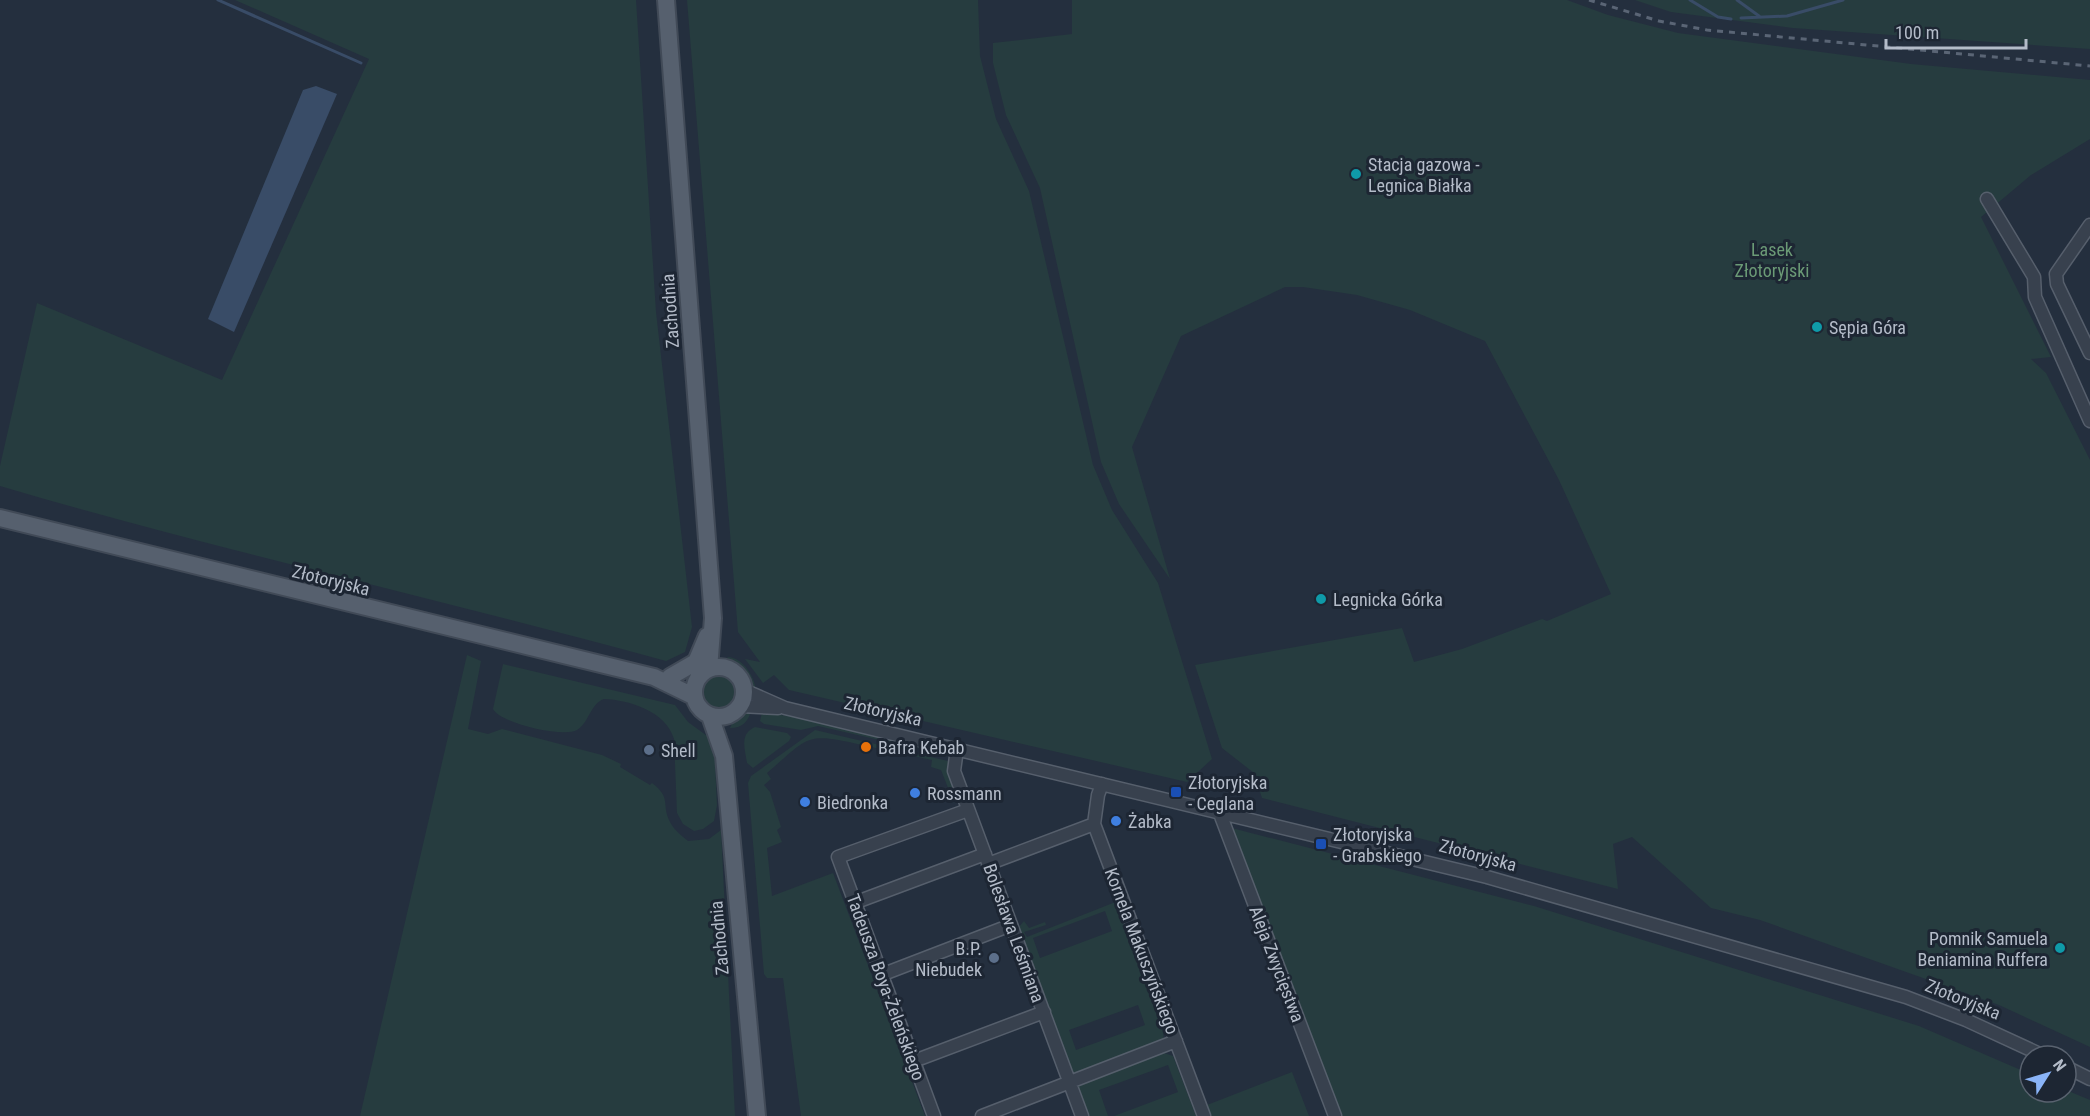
<svg xmlns="http://www.w3.org/2000/svg" width="2090" height="1116" viewBox="0 0 2090 1116" font-family="'Roboto Condensed',sans-serif">
<style>
.green{fill:#263c3f;fill-rule:evenodd}
.water{fill:#394c67}
.lines{fill:none;stroke-linecap:round;stroke-linejoin:round}
.stream{stroke:#394c67;stroke-width:3}
.minor-casing{stroke:#565f6c;stroke-width:15}
.major-casing{stroke:#414a57;stroke-width:20}
.minor{stroke:#38414e;stroke-width:12}
.major{stroke:#56606e;stroke-width:16}
.rail{stroke:#5a6575;stroke-width:3;stroke-dasharray:6 6;stroke-linecap:butt}
.culture-dot{fill:#0f9aa8;stroke:#1d2633;stroke-width:2}
.food-dot{fill:#e8710a;stroke:#1d2633;stroke-width:2}
.service-dot{fill:#5c6f8a;stroke:#1d2633;stroke-width:2}
.transit-dot{fill:#1a4fb4;stroke:#1d2633;stroke-width:2}
.shop-dot{fill:#3f7fe0;stroke:#1d2633;stroke-width:2}
.labels{text-anchor:middle;dominant-baseline:central;stroke-width:6;stroke-linejoin:round;paint-order:stroke}
.poi-label{font-size:18px;fill:#b4bcc9;stroke:#1d2633;text-anchor:start}
.park-label{font-size:18px;fill:#6b9a76;stroke:#1d2633}
.street-label{font-size:18px;fill:#b4bcc9;stroke:#1d2633}
</style>
<rect width="100%" height="100%" fill="#242f3e"/>
<path class="green" d="M235,0h401l20,312 36,315 -7,25 -19,9c-221,-61 -446,-110 -666,-175v-20l37,-163 185,77 147,-321z
M687,0h291l2,56 16,63 33,72 64,274 19,45 46,73 54,176 -25,23 -398,-92 -15,-15 -11,8 -18,-24 15,3 -22,-30z
M1072,0h495l41,15 70,18 233,31 179,16v59l-59,36 -50,42 70,140 -20,2 15,14 44,87v587l-91,-42 -239,-85 -49,-12 -79,-71 -19,7 5,45 -356,-91 -8,-25 -32,-25 -27,-83 207,-37 12,34 48,-13 80,-30 5,2 64,-27 -52,-114 -74,-139 -75,-31 -53,-15 -54,-8h-18l-104,49 -49,111 38,132 -51,-75 -18,-42 -61,-274 -34,-73 -13,-52v-20l79,-9z
M1635,0h455v49l-297,-21 -122,-16z
M467,655l14,6 -13,68 20,5 14,-5 100,26 19,9 -1,3 30,18 2,-2c20,15 9,21 18,39 4,8 11,13 18,19l21,-2 12,-9 14,286h-375z
M727,657c16,0 29,21 29,36z
M503,664l172,41 13,17 26,19 3,64 -3,16 -11,8 -9,2 -11,-7 -6,-11 -3,-74c-8,-28 -45,-39 -70,-40 -14,5 -15,24 -27,31 -14,8 -77,-7 -84,-21z
M701 692a18 18 0 1 1 36 0a18 18 0 1 1-36 0Z
M751,711c-3,11 -9,17 -21,17l4,-9z
M762,712l45,7 132,32 7,4 -128,-29 -17,4 -37,-6 -4,-3z
M755,727l32,6 4,4 -2,4 -36,27 -6,-5c-2,-14 -8,-29 8,-36z
M815,730l133,31v12l9,22 -3,8 -13,-33 -10,-3 1,-7 -61,-13 -2,6 -8,-2 1,-6c-57,-13 -52,-9 -95,28l4,6 -7,6 6,7 11,35 -4,3 5,12 -15,6 5,48 61,-23 92,243h-124l-18,-138h-16l-3,-4 -16,-191 3,-7z
M1224,826l310,80 385,120 111,48v18h36v-2l24,10v16h-757z
M1118,901l46,123 -1,20 -84,32 -9,-7 -52,-141 6,-7 5,7 16,-6 1,3 -22,7 3,5zM1105,911l7,20 -72,27 -7,-20zM1138,1005l7,20 -69,25 -7,-20z
M1164,1053l9,3 23,60h-82l64,-24 -10,-27 -69,25 9,26h-19l-11,-30z
M1292,1072l17,44h-98l-4,-11z"/>
<path class="water" d="M316,86l21,8 -103,238 -26,-13 95,-229z"/>
<g class="lines">
<path class="stream" d="M218,0l143,63
M1690,0l28,17 13,2
M1737,0l22,16
M1741,18l46,-2 56,-16"/>
<g class="minor-casing">
<path id="minor" d="M1987,199l47,78 1,20 55,124
M2090,225l-34,49 1,10 33,69
M744,690l41,18 702,169 419,120 60,23 78,36
M740,706l38,2
M957,749l-3,22 128,345
M1102,784l-4,11 -4,29 110,292
M1219,811l116,305
M988,864l106,-40
M862,900l123,-46
M881,975l130,-50
M922,1058l122,-46
M2066,1067l24,12
M934,1116l-96,-259 130,-47
M982,1116l194,-75"/>
</g>
<g class="major-casing">
<path id="major" d="M666,0l47,618 -4,51
M0,518l654,159 39,19
M694 692a25 25 0 1 1 50 0a25 25 0 1 1-50 0Z
M670,677l26,-15 11,-26
M710,716l14,40 33,360"/>
</g>
<use href="#minor" class="minor"/>
<use href="#major" class="major"/>
<path class="rail" d="M1589,0l70,21 48,9 383,36"/>
</g>
<g class="culture-dot">
<circle cx="1356" cy="174" r="6"/>
<circle cx="1817" cy="327" r="6"/>
<circle cx="1321" cy="599" r="6"/>
<circle cx="2060" cy="948" r="6"/>
</g>
<circle class="food-dot" cx="866" cy="747" r="6"/>
<g class="service-dot">
<circle cx="649" cy="750" r="6"/>
<circle cx="994" cy="958" r="6"/>
</g>
<g class="transit-dot">
<rect x="1170" y="786" width="12" height="12" rx="3"/>
<rect x="1315" y="838" width="12" height="12" rx="3"/>
</g>
<g class="shop-dot">
<circle cx="915" cy="793" r="6"/>
<circle cx="805" cy="802" r="6"/>
<circle cx="1116" cy="821" r="6"/>
</g>
<g class="labels">
<g class="poi-label">
<text x="1368" y="164">Stacja gazowa -<tspan x="1368" dy="21">Legnica Białka</tspan></text>
<text x="1829" y="327">Sępia Góra</text>
<text x="1333" y="599">Legnicka Górka</text>
<text x="878" y="747">Bafra Kebab</text>
<text x="661" y="750">Shell</text>
<text x="1188" y="782">Złotoryjska<tspan x="1188" dy="21">- Ceglana</tspan></text>
<text x="927" y="793">Rossmann</text>
<text x="817" y="802">Biedronka</text>
<text x="1128" y="821">Żabka</text>
<text x="1333" y="834">Złotoryjska<tspan x="1333" dy="21">- Grabskiego</tspan></text>
<text x="2048" y="938" text-anchor="end">Pomnik Samuela<tspan x="2048" dy="21">Beniamina Ruffera</tspan></text>
<text x="982" y="948" text-anchor="end">B.P.<tspan x="982" dy="21">Niebudek</tspan></text>
</g>
<g class="park-label">
<text x="1772" y="249">Lasek<tspan x="1772" dy="21">Złotoryjski</tspan></text>
</g>
<g class="street-label">
<text transform="translate(670 311) rotate(-94)">Zachodnia</text>
<text transform="translate(331 580) rotate(14)">Złotoryjska</text>
<text transform="translate(883 711) rotate(13)">Złotoryjska</text>
<text transform="translate(1478 855) rotate(15)">Złotoryjska</text>
<text transform="translate(1014 933) rotate(70)">Bolesława Leśmiana</text>
<text transform="translate(719 938) rotate(-95)">Zachodnia</text>
<text transform="translate(1142 951) rotate(69)">Kornela Makuszyńskiego</text>
<text transform="translate(1277 964) rotate(69)">Aleja Zwycięstwa</text>
<text transform="translate(886 987) rotate(70)">Tadeusza Boya-Żeleńskiego</text>
<text transform="translate(1963 999) rotate(22)">Złotoryjska</text>
</g>
</g>
<g transform="translate(2048 1074) rotate(53)"><circle r="28" fill="#1d2633" stroke="#59626f" stroke-width="1.5"/>
<path d="M0-4.5L10 22L0 15L-10 22Z" fill="#8ab4f8"/>
<text y="-9" font-size="16" font-weight="bold" text-anchor="middle" fill="#b4bcc9">N</text>
</g>
<path d="M1886 39v9h140v-9" fill="none" stroke="#b4bcc9" stroke-width="3"/>
<text x="1895" y="39" font-size="18" fill="#b4bcc9" stroke="#1d2633" stroke-width="4.5" paint-order="stroke">100 m</text>
</svg>
